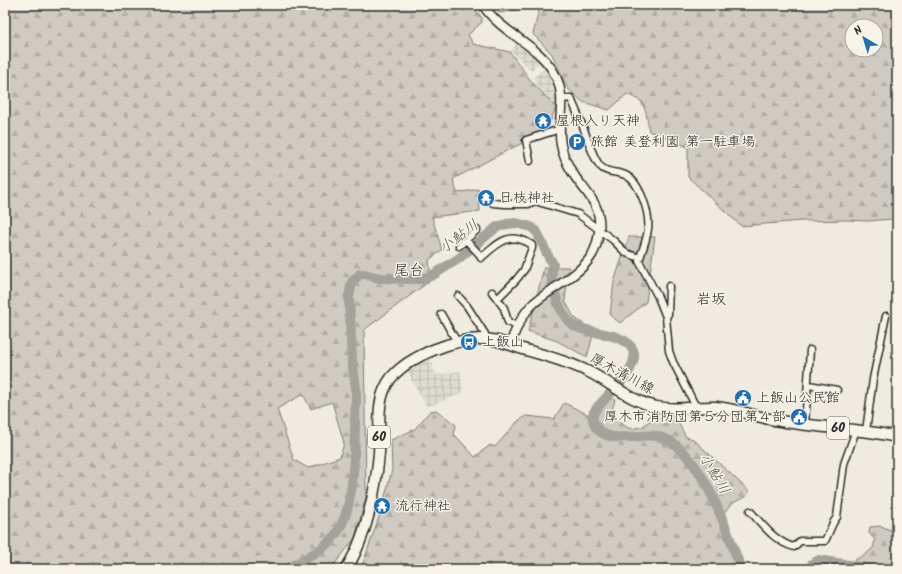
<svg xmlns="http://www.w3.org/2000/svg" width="902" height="574" viewBox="0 0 902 574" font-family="Kalam,'Klee One',sans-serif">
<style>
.industrial{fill:url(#industrial-grid)}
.forest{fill:url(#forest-firs);stroke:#7d7b76;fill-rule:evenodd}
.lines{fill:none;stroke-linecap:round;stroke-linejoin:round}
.river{stroke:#a4a29a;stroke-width:10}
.minor-casing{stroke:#2b2b2b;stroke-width:9}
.tertiary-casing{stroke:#2b2b2b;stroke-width:11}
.primary-casing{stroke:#2b2b2b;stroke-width:13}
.minor{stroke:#f7f3e8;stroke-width:6}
.tertiary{stroke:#f7f3e8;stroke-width:8}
.primary{stroke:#f7f3e8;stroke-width:10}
.labels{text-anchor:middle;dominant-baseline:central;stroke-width:3;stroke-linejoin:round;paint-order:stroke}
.shield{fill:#f7f3e8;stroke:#686764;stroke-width:1}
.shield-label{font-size:13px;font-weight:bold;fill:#2b2b2b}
.poi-label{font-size:14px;fill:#2b2b2b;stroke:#f7f3e8;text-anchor:start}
.street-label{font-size:14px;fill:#2b2b2b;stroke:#f7f3e8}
.water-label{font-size:15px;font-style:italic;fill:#555552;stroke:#f7f3e8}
.neighbourhood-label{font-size:15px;fill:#2b2b2b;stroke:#f7f3e8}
</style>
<defs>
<pattern id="industrial-grid" width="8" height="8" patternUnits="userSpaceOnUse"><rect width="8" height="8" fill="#dedbd1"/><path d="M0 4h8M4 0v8" fill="none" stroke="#bfbcb4"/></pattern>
<pattern id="forest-firs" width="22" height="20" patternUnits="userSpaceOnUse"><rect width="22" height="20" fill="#cfcbc2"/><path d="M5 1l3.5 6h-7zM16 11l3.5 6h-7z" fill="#b2aea7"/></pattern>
</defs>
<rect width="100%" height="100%" fill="#efebe0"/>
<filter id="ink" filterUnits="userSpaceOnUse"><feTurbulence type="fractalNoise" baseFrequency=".025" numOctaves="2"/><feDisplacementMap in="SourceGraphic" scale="8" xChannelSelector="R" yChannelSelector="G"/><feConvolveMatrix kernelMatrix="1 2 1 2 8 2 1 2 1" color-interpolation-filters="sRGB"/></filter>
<g filter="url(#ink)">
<path class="industrial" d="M517,43l24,18 -10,9 -20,-19z
M546,67l11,21 2,19 -22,-21 -2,-4 -1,-5z
M431,358l4,17 25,-4 3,22 -36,14 -15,-26 -4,-11z"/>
<path class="forest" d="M5,5h467l10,13v4l-14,13 5,9 37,8 21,29 25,26 -10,25 -36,17 -57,30 4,14 21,-4 2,22 -48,6 10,33 -13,10 2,20 -67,50 2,167 -11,41 -24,31h-326zM303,394l8,15 21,-7 12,41 -4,14 -32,11 -14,-8 -17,-51z
M495,5h402v218l-4,-4 -25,2 -22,-1 -44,1 -61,5 -53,-49v-30l-39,-16 -3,-19 -5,-11 -14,-7 -18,16 -26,-8 -15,-13 -16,-35 -19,-20 7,-28 -40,7zM852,26h24v24h-24z
M629,237h26l-9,65 -26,21 -10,-8 4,-33z
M544,267h25l-4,34 9,16 20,15 -7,25 -30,-16 -29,-10z
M608,396l7,4 -5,16 20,13 12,-2 11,-9 22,-1 11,20 7,2 56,52 -3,6c-10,3 -17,9 -23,17l10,22 -1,13 8,20h-379l20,-58h5l2,-8 -4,-3 8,-30 -1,-30 24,-11 15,-18 6,-1 20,15 -2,9 21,23 15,-12 5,2 23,-26 8,-5 28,3 10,-16 29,14z
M881,526l16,7v36h-59l28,-15 7,-6 2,-8 -6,-7 1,-6z"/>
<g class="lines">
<path class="river" d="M287,569c16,-9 33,-17 46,-31 26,-29 20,-101 23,-139v-11l-4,-27 -3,-64 3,-15 8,-8h4l16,4 28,1h14l11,-4 25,-16 39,-32 10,-3 9,-1 15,4 6,5 10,22 6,10c-3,13 -1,17 2,30 3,10 9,24 18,31 15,10 51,6 60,25 7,16 -20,40 -29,50 -4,4 -10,10 -11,15 -1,2 1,9 2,11 13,20 43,7 61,10 4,1 10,3 14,5 36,23 57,90 71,128
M810,569l2,-5 7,-4 53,9"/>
<g class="minor-casing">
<path id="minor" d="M562,99l9,-1c5,13 11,25 15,37 4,11 7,22 14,31 7,8 17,5 25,9 15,6 25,39 23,54 -1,10 -6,22 -9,32l19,36 8,20 3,34 4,11 23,45
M530,161l-4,-21 34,-11
M493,203l12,1h23l7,-3 43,13 35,26 13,13 14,5
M466,240l16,17
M459,246l18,-16
M481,258c16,-14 28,-28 51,-13v3l-8,22 -8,10 -18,18
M492,292l12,16 4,14 9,4
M458,296l9,10 18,28v5
M441,314l16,28
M666,317l2,-3 1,-28
M809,385l28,5
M805,425l5,-75
M866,431l7,-52 13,-63
M750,511c13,14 25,31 44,36l6,-6h25l8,-18 4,-6 7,-53 12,-34"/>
</g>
<g class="tertiary-casing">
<path id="tertiary" d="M483,5c18,28 53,38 70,66 16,27 3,47 8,74 2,12 8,23 15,33 13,18 26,28 23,54 -1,8 -3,16 -7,23 -13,21 -39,32 -58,48 -12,11 -18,26 -24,41"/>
</g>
<g class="primary-casing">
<path id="primary" d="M346,569c20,-30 30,-80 33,-116 2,-25 -5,-53 12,-75 18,-22 64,-40 93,-39 14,0 28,7 42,11 21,6 43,12 63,22 22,11 43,30 68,35 20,4 39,-1 59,0 22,2 43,11 64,14 39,7 79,7 117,16"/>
</g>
<use href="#minor" class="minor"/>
<use href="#tertiary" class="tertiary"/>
<use href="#primary" class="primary"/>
</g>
</g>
<defs>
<g id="temple-disc" transform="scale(0.9)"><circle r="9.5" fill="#1f6fb2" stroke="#f7f3e8"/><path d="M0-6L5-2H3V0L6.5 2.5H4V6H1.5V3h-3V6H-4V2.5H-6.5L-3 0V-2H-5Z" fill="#fff"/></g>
<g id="parking-disc" transform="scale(0.9)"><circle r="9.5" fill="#1f6fb2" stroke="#f7f3e8"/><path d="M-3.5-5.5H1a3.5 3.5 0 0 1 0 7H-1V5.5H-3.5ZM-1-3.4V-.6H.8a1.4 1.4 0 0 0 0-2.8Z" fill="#fff"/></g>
<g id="bus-disc" transform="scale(0.9)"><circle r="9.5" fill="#1f6fb2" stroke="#f7f3e8"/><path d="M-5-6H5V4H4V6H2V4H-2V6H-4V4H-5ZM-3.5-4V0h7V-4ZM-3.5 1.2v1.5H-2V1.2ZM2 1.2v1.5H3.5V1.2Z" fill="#fff"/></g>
<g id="civic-disc" transform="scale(0.9)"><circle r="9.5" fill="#1f6fb2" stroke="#f7f3e8"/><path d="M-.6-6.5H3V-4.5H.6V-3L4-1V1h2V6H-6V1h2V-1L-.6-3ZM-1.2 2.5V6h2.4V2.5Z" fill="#fff"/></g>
</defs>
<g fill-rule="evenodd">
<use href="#temple-disc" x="543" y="121"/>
<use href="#parking-disc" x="577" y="142"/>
<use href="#temple-disc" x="486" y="198"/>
<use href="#bus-disc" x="469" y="342"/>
<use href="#civic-disc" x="743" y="398"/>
<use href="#civic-disc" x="799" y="417"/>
<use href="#temple-disc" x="382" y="506"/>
</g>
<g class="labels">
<g class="shield">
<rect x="827" y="417" width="22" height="22" rx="3"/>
<rect x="368" y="426" width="22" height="22" rx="3"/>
</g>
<g class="shield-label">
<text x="838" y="428">60</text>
<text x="379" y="437">60</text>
</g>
<g class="poi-label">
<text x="556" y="121">屋根入り天神</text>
<text x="590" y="142">旅館 美登利園 第一駐車場</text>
<text x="499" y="198">日枝神社</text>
<text x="482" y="342">上飯山</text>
<text x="756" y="398">上飯山公民館</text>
<text x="786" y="417" text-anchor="end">厚木市消防団第５分団第４部</text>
<text x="395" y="506">流行神社</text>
</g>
<g class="street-label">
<text transform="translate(622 374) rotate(28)">厚木清川線</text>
</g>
<g class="water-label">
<text transform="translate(459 237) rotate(-37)">小鮎川</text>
<text transform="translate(714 474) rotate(59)">小鮎川</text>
</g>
<g class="neighbourhood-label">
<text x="409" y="271">尾台</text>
<text x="711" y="300">岩坂</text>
</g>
</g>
<rect width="902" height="574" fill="none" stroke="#f7f3e8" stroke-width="20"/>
<rect x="10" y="10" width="882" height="554" fill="none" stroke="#2b2b2b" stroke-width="1.5" filter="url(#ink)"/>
<g transform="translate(864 38) rotate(322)"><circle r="19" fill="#f7f3e8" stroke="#a5a39c"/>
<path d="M0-3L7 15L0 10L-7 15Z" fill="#1f6fb2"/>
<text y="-6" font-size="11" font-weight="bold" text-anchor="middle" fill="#2b2b2b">N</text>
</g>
</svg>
